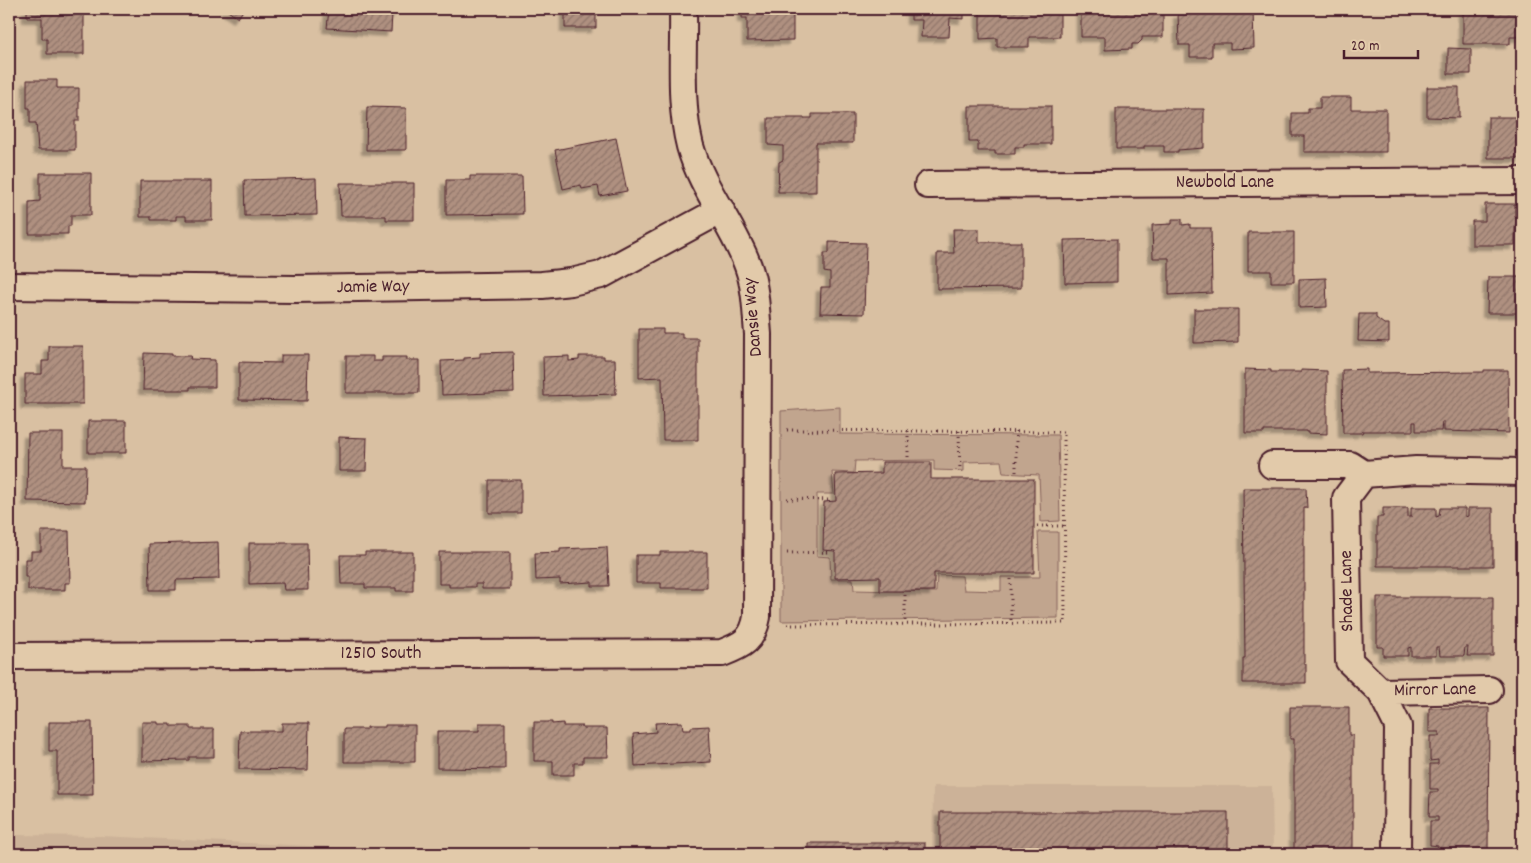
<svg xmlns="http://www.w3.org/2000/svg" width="1531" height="863" viewBox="0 0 1531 863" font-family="Dekko,sans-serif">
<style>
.built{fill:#ccb298}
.green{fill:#c1a58e;stroke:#86625c}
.building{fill:url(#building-hatch);stroke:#4a1f2b;filter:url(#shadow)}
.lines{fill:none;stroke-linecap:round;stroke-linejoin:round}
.street-casing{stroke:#4a1f2b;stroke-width:30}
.path{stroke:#4a1f2b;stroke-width:3;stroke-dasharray:1 4;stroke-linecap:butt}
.street{stroke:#e2caaa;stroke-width:26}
.labels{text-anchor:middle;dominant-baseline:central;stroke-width:4;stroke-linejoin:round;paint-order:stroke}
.street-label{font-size:19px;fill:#4a1f2b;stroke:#e2caaa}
</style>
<defs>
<pattern id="building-hatch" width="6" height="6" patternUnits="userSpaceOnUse" patternTransform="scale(1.25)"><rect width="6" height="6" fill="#af9080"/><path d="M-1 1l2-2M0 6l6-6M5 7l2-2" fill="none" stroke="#907569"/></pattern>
<filter id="shadow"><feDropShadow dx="-4.5" dy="4.5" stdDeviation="1" flood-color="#0004"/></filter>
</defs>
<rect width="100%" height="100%" fill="#d9c0a2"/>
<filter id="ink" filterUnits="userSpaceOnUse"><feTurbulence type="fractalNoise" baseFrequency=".02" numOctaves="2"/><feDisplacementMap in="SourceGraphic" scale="10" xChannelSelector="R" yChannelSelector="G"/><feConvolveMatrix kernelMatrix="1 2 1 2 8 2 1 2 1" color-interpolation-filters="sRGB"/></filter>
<g filter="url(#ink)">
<path class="built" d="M933,786h339l1,68h-341z
M9,835l92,1 376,18h-468z"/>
<path class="green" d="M840,407v27l218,1 2,86 -19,1 -2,-47 -36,-2 -2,-12 -37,1v9l-30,-1v-10l-79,1 -1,12 -22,-1 2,22h-17v62l13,1 1,22h22l1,11 82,2 1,-17 25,1 2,14 37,1v-14h39l-2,-45h20v86l-277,3v-210z"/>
<path class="building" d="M27,9h57v45h-37v-15h-5v-21h-15z
M225,9h19l-6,9z
M329,9h69l-1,5 -5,-1 -1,19 -64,-4z
M565,9h31v19h-31z
M742,9h51v31l-46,1v-23h-5z
M911,9h53v10l-14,-1 -1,19h-28l1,-17h-11z
M980,9h80v28h-31v10h-32v-9l-17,1z
M1081,9h82v28h-21v3l-4,4h-6v5l-27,1v-13h-24z
M1191,9h62l1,39 -24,1v-6h-18v14h-22v-12h-11l-1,-31h13z
M1463,9h59v28h-12v7h-47z
M1448,48l23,1v25h-23z
M27,80h30v8h22v33h-4v29h-37l-2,-27h-6v-15h-3z
M1427,87h32v31l-32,-1z
M1320,97h31v12h35v43h-82v-16h-12v-23h16v-5h12z
M969,106h82v38h-27v3h-9v7h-20v-3h-17v-9h-9z
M367,107l39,1v42h-40z
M1116,109h88v39l-26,2v2h-14v-6h-20v3h-28z
M812,114h41v29h-37v49h-38l1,-30 4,-2v-14l-15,-1v-27h44z
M1488,117h34v41h-34z
M616,138l11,53 -27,5 -2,-10 -16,3 -1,-4 -18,4 -8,-39z
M40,173h51v42h-20v11h-3v8h-39v-32l11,-1z
M470,176h52l1,38 -77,1v-35h24z
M316,178l1,37 -72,1 -1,-36z
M140,181h72v39h-26v-4h-10v4h-25v-3h-11z
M340,183h74v37h-28v-4h-45z
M1485,204h30v12h4v10h-4v19h-43v-24h13z
M1172,219h10v6l8,-1v4h21l1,65 -43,2v-37h-16l-1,-33 20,-1z
M953,229h26v13h42v46l-84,1v-36h17z
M1248,232h46v50h-23v-11h-23z
M1117,239v43l-52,1 -1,-43z
M829,242l37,1 -2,71 -44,-1 1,-26h9v-14l-6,-1v-19h5z
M1488,277h34v36h-35z
M1326,278l1,29 -28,1v-29z
M1194,309h44v33l-44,1z
M1359,314h17v4l8,6h5v18l-31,-1z
M639,329h24v4h19v5h16v102h-35l-1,-63 -23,1z
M49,346h34v58h-58v-30h17v-13h7z
M513,352l1,40 -72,3 -1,-34 23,-1v-2l16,-1v-4z
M144,353l28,1v2h19l-1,3 25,1v27h-25v3h-47z
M281,355h27l-1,46 -68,-1v-38l42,1z
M346,356h27v5h9v-4h25v3h12v33h-73z
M569,356v5l10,-1v-4h25v3h11l1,35 -72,2 -1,-39z
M1245,369l26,1v2h30v-2l26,1v63l-20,-1v-2h-43v2h-19z
M1367,369v4l117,-1v-2h24l1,63 -65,-2v-9h-2l-1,9h-25v-9h-3v9h-50l-1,2h-19l-1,-63z
M88,421h38v32h-38z
M28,433h35v33h23l-1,36 -58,-1z
M339,437l28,1 -1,33h-27z
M882,462h49v17h103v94h-100v18h-54v-14l-45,1v-27l-12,-1 1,-48 12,-1 -1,-27 47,-1z
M489,480h32v33h-32z
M1243,488h63l1,20h-3v156h2v19h-63v-25h2z
M1383,508h25v9h3v-9h25v9l3,-1 1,-8h25v9l3,-1v-8h25v58h-116v-49h6z
M41,531h28l1,52h-5v7h-37v-13h-3v-18h6v-8h10z
M218,542l1,37 -43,1v10h-26l-1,-46z
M249,543h58l1,47h-24l-1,-7 -34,1z
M607,547l2,39h-17v-4l-32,2v-5l-24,1 -1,-27 25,-1v-3z
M365,552h48v39h-17v-3h-31v-4h-24l-1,-29h25z
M439,552h71v37h-28v-5h-7v3h-26v-3h-10z
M660,552h47v36h-46v-5h-25v-28h24z
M1377,597h116v59h-26l1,-9h-3l-1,9h-24l-1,-9h-3v9h-25v-9l-3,1v8h-25v-9h-6z
M1290,707h59v28h4v119h-59v-115h-4z
M1429,708h60l-1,146h-59v-5h9v-3l-8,-1v-24h8v-4h-9l1,-25h8v-3h-8v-25h8v-4l-8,1v-25h9v-4h-10z
M49,722h43l1,73h-36v-44h-8z
M142,722h16v2h13v2h19v3h24v28h-25v3l-47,1z
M534,722h18v2l11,-1v3h19v2h25l1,29h-25v6h-9v12h-21v-14h-19z
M682,722l1,8h8v-3l18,-1 2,36 -76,4 -2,-32 23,-2 -1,-9z
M282,723h27l-1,47 -69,-1 1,-38h42z
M479,723h26v46l-68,-1v-37h42z
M385,725h30v37h-71v-33h23v-2h18z
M940,812h288v42h-288z
M808,843h117v11h-117z"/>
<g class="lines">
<g class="street-casing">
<path id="street" d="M928,185l594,-4
M9,286l286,3 247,-4 29,-3 30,-7 120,-65
M1272,465h78l14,9
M9,656l713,-3c21,-8 31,-13 35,-36l1,-283c-2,-22 -2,-46 -10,-68 -15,-41 -46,-77 -58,-120 -11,-43 -6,-93 -7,-137
M1381,692l108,-2
M1397,854l1,-128 -17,-34 -32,-31 -3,-163 18,-24 52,-4 106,2"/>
</g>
<path class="path" d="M787,430l277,2 1,191 -278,2
M908,431v26
M959,431l1,41
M1016,431v43
M787,499l43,1
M1037,526h28
M787,553l43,-1
M1011,579v44
M905,595v29"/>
<use href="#street" class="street"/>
</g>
</g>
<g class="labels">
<g class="street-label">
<text x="1225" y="183">Newbold Lane</text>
<text transform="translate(373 288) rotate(-1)">Jamie Way</text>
<text transform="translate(754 317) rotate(-95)">Dansie Way</text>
<text transform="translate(1348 591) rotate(-91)">Shade Lane</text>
<text x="381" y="654">12510 South</text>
<text transform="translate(1435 691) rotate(-1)">Mirror Lane</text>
</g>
</g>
<rect width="1531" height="863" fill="none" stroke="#e2caaa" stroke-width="30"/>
<rect x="15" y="15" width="1501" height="833" fill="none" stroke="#4a1f2b" stroke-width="2" filter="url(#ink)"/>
<path d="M1344 50v8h74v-8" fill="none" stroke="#4a1f2b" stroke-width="2.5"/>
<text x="1351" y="50" font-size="15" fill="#4a1f2b" stroke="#e2caaa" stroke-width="4" paint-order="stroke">20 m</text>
</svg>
